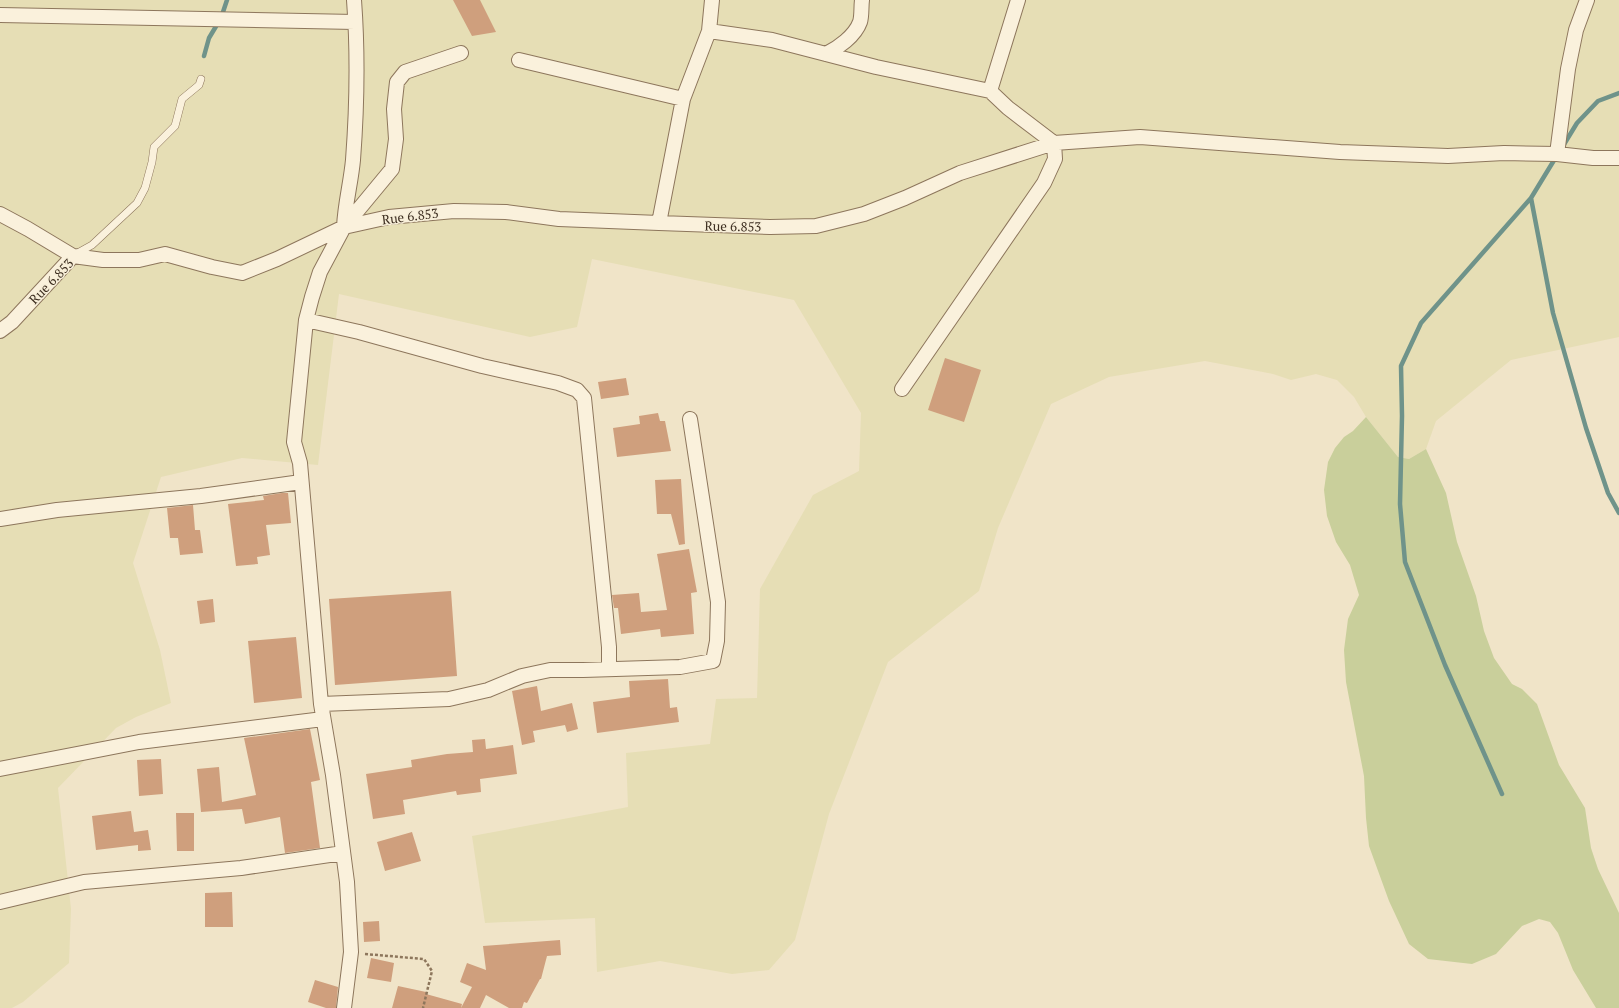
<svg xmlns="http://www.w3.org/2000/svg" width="1619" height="1008" viewBox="0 0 1619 1008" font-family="'PT Serif',serif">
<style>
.farmland{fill:#e6deb5}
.green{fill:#c9cf9b}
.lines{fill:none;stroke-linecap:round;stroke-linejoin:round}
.stream{stroke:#6f938a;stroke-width:4.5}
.building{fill:#cf9f7d}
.service-casing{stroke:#8d765c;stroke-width:8}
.minor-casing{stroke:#8d765c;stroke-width:16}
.path{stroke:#8d765c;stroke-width:2.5;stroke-dasharray:3 2;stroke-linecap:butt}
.service{stroke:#faf1dc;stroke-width:7}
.minor{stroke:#faf1dc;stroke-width:14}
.labels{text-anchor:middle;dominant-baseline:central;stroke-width:3;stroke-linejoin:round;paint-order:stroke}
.street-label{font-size:13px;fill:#3d2e20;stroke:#f7eed8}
</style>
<rect width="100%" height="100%" fill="#f0e4c8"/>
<path class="farmland" d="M0,0h1619v337l-108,23 -75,61 -10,28 -17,10 -11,-2 -32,-40 -12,-20 -17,-17 -21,-6 -25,6 -18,-6 -68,-13 -96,16 -58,27 -53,124 -19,63 -91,71 -59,152 -34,126 -26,30 -37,4 -72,-13 -63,11 -2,-54 -110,5 -13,-87 156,-29 -2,-54 84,-9 6,-45 41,-1 3,-109 53,-94 46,-24 2,-58 -67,-113 -202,-41 -15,68 -47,10 -191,-43 -21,171 -76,-7 -81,19 -28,86 27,87 11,53 -35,14 -20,11 -58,60 13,121 -2,54 -46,39 -11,6h-12z"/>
<path class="green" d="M1366,417l32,40 11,2 17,-10 20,44 11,49 19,54 8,35 10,27 18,26 10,5 15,15 22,61 26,43 6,40 7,21 21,44v95h-23l-23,-38 -15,-37 -8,-11 -11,-3 -17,7 -26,28 -24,10 -44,-5 -19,-15 -20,-43 -20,-55 -3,-28 -2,-42 -18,-94 -2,-32 4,-31 11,-24 -9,-30 -14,-23 -9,-26 -3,-26 4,-28 7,-14 9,-11 9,-6z"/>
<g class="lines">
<path class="stream" d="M204,56l5,-18 12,-20 6,-18
M1563,146l14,-23 21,-22 21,-8
M1531,198l22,115 33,115 22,65 11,20
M1502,794l-57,-129 -40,-103 -5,-58 2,-88 -1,-50 20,-43 110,-125 25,-41"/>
</g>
<path class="building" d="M453,0h27l16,32 -24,4z
M945,358l36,12 -17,52 -36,-12z
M626,378l3,17 -28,4 -3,-17z
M658,413l2,8h5l6,30 -54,6 -4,-29 27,-4 -1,-8z
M681,479l4,65 -6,1 -8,-31h-14l-2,-34z
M282,493h6l3,30 -25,2 4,30 -13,2 1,7 -22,2 -8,-62 36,-4 -1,-4z
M193,505l2,25h5l3,23 -23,2 -2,-17h-8l-3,-30z
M689,549l8,43 -6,1 3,41 -33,3 -1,-8 -39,5 -3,-26h-4l-2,-13 27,-2 2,19 26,-2 -10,-56z
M451,591l6,85 -122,9 -6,-86z
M213,599l2,23 -15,2 -3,-23z
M296,637l6,61 -48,5 -6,-62z
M668,679l2,29 7,-1 2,15 -82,11 -4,-31 37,-5 -1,-16z
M537,686l4,25 31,-8 6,26 -11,3 -2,-7 -32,6 2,11 -13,3 -10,-54z
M310,729l10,51 -9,2 9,66 -35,5 -5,-36 -35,7 -3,-15 -41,3 -4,-43 22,-2 3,35 34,-7 -12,-57z
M485,739l1,10 27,-4 4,29 -37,5 1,13 -24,3 -1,-4 -53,9 2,14 -32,5 -7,-45 46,-7 -1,-7 36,-6 26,-2 -1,-12z
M161,759l2,35 -24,2 -2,-36z
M131,811l3,21 14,-2 3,20 -13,1v-6l-42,5 -4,-34z
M176,813h18v38h-17z
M412,832l9,29 -36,10 -8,-29z
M232,892l1,35h-28v-34z
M379,921l1,20 -16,1 -1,-20z
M560,940l1,15 -14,1 -6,23h-1l-13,24 -3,-1 -2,6h-13l-23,-13 -6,13h-88l6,-22 28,6v2l36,10 -1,4 11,-21 -12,-5 7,-19 19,7 -3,-24z
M371,958l23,5 -3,19 -24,-4z
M315,980l23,7 -2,21h-10l-18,-6z"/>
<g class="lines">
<g class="service-casing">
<path id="service" d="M74,255l18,-10 45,-42 8,-15 7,-26 2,-15 21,-21 7,-27 17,-14 2,-6"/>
</g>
<g class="minor-casing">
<path id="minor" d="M0,15l355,7
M709,31l63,9 104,27 114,24 18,17 46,35 1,16 -11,24 -142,206
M826,54c12,-6 29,-18 34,-32 2,-6 1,-15 2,-22
M519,60l164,39
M990,91l28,-91
M1557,154l11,-85 8,-39 11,-30
M0,214l28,15 45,27
M659,223l24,-124 26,-68 3,-31
M344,227c1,-23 7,-45 9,-67 4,-53 5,-107 1,-160
M306,320l53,12 123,34 76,17 19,7 7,8 25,249v22
M0,331l12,-9 61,-66 30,4h36l26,-6 47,13 30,6 35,-14 67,-32 45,-10 65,-6 52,1 53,7 100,4 111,4 46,-1 48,-12 41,-16 55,-25 94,-30 86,-6 200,15 108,4 56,-3 53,1 36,4h26
M0,519l57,-9 144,-14 100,-14
M321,704l128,-5 39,-9 34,-14 28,-6h33l97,-3 33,-6 4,-20 1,-39 -28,-183
M0,769l139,-27 184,-23
M0,902l84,-20 157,-14 102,-15
M344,1008l7,-56 -4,-70 -14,-107 -12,-71 -21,-241 -6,-21 12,-122 6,-23 8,-25 24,-45 48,-58 4,-30 -2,-30 3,-27 8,-10 56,-19"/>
</g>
<path class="path" d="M365,954l59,5 8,12 -9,37"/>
<use href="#service" class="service"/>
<use href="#minor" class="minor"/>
</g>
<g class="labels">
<g class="street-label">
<text transform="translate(410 216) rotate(-7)">Rue 6.853</text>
<text transform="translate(733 226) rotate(1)">Rue 6.853</text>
<text transform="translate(51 281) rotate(-46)">Rue 6.853</text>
</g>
</g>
</svg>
